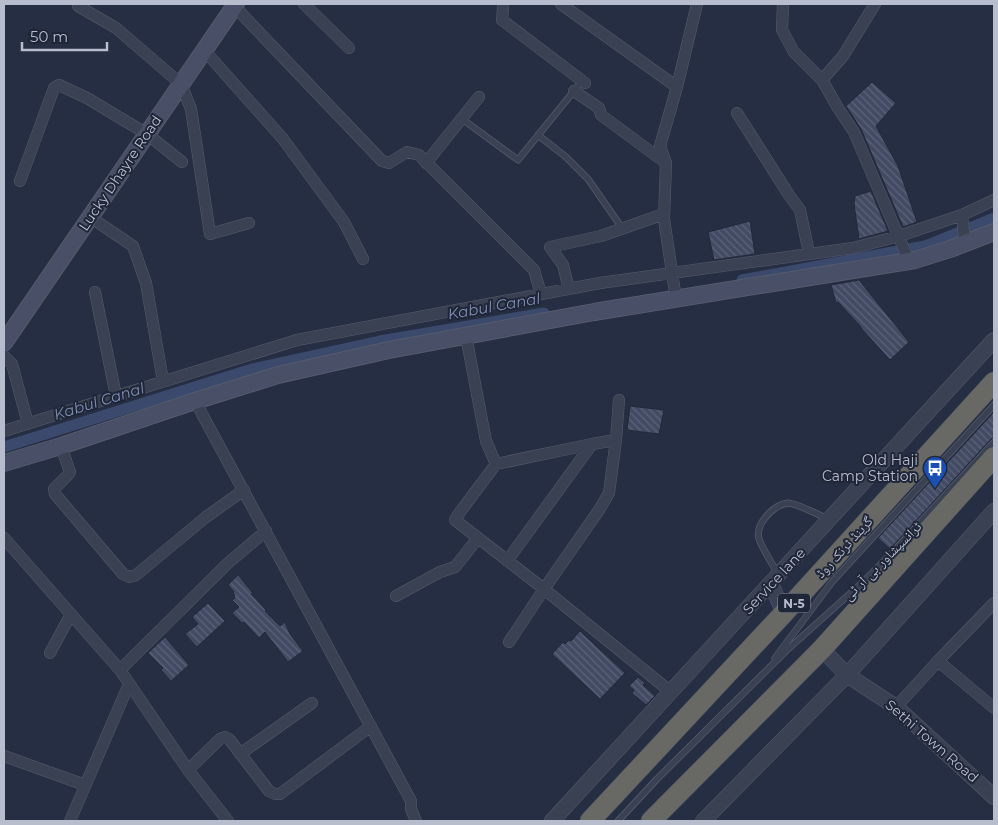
<svg xmlns="http://www.w3.org/2000/svg" width="998" height="825" viewBox="0 0 998 825" font-family="Montserrat,'Noto Naskh Arabic',sans-serif">
<style>
.lines{fill:none;stroke-linecap:round;stroke-linejoin:round}
.canal{stroke:#3b496c;stroke-width:11}
.building{fill:url(#building-back-hatch);stroke:#21283a}
.service-casing{stroke:#565c6d;stroke-width:7}
.minor-casing{stroke:#565c6d;stroke-width:12}
.tertiary-casing{stroke:#565c6d;stroke-width:16}
.secondary-casing{stroke:#565c6d;stroke-width:18}
.trunk-casing{stroke:#42495a;stroke-width:21}
.service{stroke:#3a4153;stroke-width:5.5}
.minor{stroke:#3a4153;stroke-width:11}
.tertiary{stroke:#3a4153;stroke-width:15}
.secondary{stroke:#484f66;stroke-width:16}
.trunk{stroke:#686865;stroke-width:20}
.labels{text-anchor:middle;dominant-baseline:central;stroke-width:4;stroke-linejoin:round;paint-order:stroke}
.shield{fill:#1f2638;stroke:#8a90a0;stroke-width:1}
.shield-label{font-size:12px;font-weight:bold;fill:#b8bdcd}
.street-label{font-size:14px;fill:#b8bdcd;stroke:#1f2638}
.poi-label{font-size:14px;fill:#b8bdcd;stroke:#1f2638;text-anchor:end}
.water-label{font-size:15px;font-style:italic;fill:#7e8eb4;stroke:#1f2638}
</style>
<defs>
<pattern id="building-back-hatch" width="6" height="6" patternUnits="userSpaceOnUse" patternTransform="scale(1.25)"><rect width="6" height="6" fill="#424b63"/><path d="M-1 5l2 2M0 0l6 6M5-1l2 2" fill="none" stroke="#5b6378"/></pattern>
</defs>
<rect width="100%" height="100%" fill="#262e43"/>
<g class="lines">
<path class="canal" d="M742,280l183,-34 69,-28
M4,447l248,-78 128,-28 164,-28"/>
</g>
<path class="building" d="M872,82l24,21 -20,23 22,40 19,56 -14,5 -42,-98 -15,-23z
M871,191l17,40 -29,8 -5,-35 1,-8z
M750,221l5,33 -41,6 -6,-28z
M859,280l50,62 -19,18 -29,-32v-1l-23,-25 -2,1 -5,-18z
M630,406l34,4 -5,24 -32,-4z
M994,412v25l-3,2 -101,110 -12,-11z
M238,575l15,18 -2,1 15,16 -1,1 15,15 5,-4 5,12 13,17 -15,11 -23,-30 -6,6 -15,-16 -2,1 -10,-10 7,-6 -7,-7 3,-2 -1,-2 1,-1 -2,-2 1,-1 -6,-7z
M208,603l17,18 -28,26 -12,-13 13,-10 -6,-7z
M580,631l45,42 -25,26 -48,-45 11,-12 2,2 4,-4 2,1z
M165,637l24,28 -18,16 -10,-11 2,-2 -15,-15z
M638,677l7,6 -2,2 12,11 -9,9 -14,-12 2,-3 -5,-4z"/>
<g class="lines">
<g class="service-casing">
<path id="service" d="M462,119l56,41 64,-79
M538,135l28,22 22,22 34,49
M778,574c-5,-9 -16,-26 -19,-35 -2,-8 1,-15 6,-21 5,-7 14,-14 23,-15 8,0 31,12 40,16
M775,658l57,-76 162,-177
M618,821l39,-42 130,-129 76,-68 28,-28 103,-112"/>
</g>
<g class="minor-casing">
<path id="minor" d="M304,4l45,44
M561,4l116,83
M783,4l-1,26 12,22 28,28 16,28 16,24 55,129
M78,6l38,22 65,56 10,25 19,125 39,-11
M234,6l148,155 7,2 18,-11 12,3 115,115 7,24
M503,8l-1,12 83,63
M204,50l79,89 61,83 19,37
M822,80l21,-24 32,-52
M574,91l25,17 2,7 65,48 -2,56 12,80
M737,113l52,82 11,15 9,43
M426,163l53,-66
M666,163l-6,-17 17,-59 20,-83
M20,181l34,-93 5,-3 28,13 60,36 35,28
M962,215l3,29
M90,217l43,29 13,37 17,98
M569,289l-6,-24 -13,-18 51,-11 63,-22
M95,292l21,104
M466,336l20,105 10,23 -36,48 -5,8 89,69 127,103
M4,356l8,8 16,60
M195,401l216,400v8l5,12
M4,431l293,-91 303,-57 253,-35 46,-12 63,-21 32,-15
M616,440l3,-40
M61,446l9,26 -3,4 -13,13 1,5 68,80 6,3 7,-2 70,-58 38,-27
M496,464l96,-20 24,-4 -7,53 -10,17 -55,79 -35,53
M4,538l116,132 68,100 40,51
M507,561l85,-117
M396,596l44,-24 15,-5 23,-29
M50,653l21,-39
M938,661l56,47
M120,670l107,-106 39,-33
M896,707l42,-46 56,-58
M240,754l72,-51
M4,756l81,29
M188,770l32,-31 5,-2 4,2 40,52 6,3h5l91,-68
M70,821l59,-137"/>
</g>
<g class="tertiary-casing">
<path id="tertiary" d="M771,584l13,29
M822,649l25,26 49,32 98,90
M552,821l442,-481
M703,821l144,-146 147,-164"/>
</g>
<g class="secondary-casing">
<path id="secondary" d="M4,343l232,-339
M4,463l57,-17 134,-45 83,-26 111,-25 205,-38 321,-52 35,-11 44,-17"/>
</g>
<g class="trunk-casing">
<path id="trunk" d="M590,821l194,-208 210,-231
M651,821l171,-172 172,-192"/>
</g>
<use href="#service" class="service"/>
<use href="#minor" class="minor"/>
<use href="#tertiary" class="tertiary"/>
<use href="#secondary" class="secondary"/>
<use href="#trunk" class="trunk"/>
</g>
<defs>
<g id="bus-pin" transform="scale(1.25)"><path d="M0 17L-7.5 6A9.5 9.5 0 1 1 7.5 6Z" fill="#1a4fb4" stroke="#1f2638"/><path d="M-5-6H5V4H4V6H2V4H-2V6H-4V4H-5ZM-3.5-4V0h7V-4ZM-3.5 1.2v1.5H-2V1.2ZM2 1.2v1.5H3.5V1.2Z" fill="#fff"/></g>
</defs>
<g fill-rule="evenodd">
<use href="#bus-pin" x="935" y="468"/>
</g>
<g class="labels">
<rect class="shield" x="778" y="593.5" width="32" height="19" rx="4"/>
<g class="shield-label">
<text x="794" y="603">N-5</text>
</g>
<g class="street-label">
<text transform="translate(120 173) rotate(-56)">Lucky Dhayre Road</text>
<text transform="translate(844 547) rotate(-48)">گرینڈ ٹرنک روڈ</text>
<text transform="translate(882 561) rotate(-45)">ٹرانسپشاور بی آر ٹی</text>
<text transform="translate(774 581) rotate(-47)">Service lane</text>
<text transform="translate(932 741) rotate(41)">Sethi Town Road</text>
</g>
<g class="poi-label">
<text x="918" y="460">Old Haji<tspan x="918" dy="16">Camp Station</tspan></text>
</g>
<g class="water-label">
<text transform="translate(494 306) rotate(-10)">Kabul Canal</text>
<text transform="translate(99 401) rotate(-17)">Kabul Canal</text>
</g>
</g>
<rect width="998" height="825" fill="none" stroke="#b8bdcd" stroke-width="10"/>
<path d="M22 42v8h85v-8" fill="none" stroke="#b8bdcd" stroke-width="2.5"/>
<text x="30" y="42" font-size="15" fill="#b8bdcd" stroke="#1f2638" stroke-width="4" paint-order="stroke">50 m</text>
</svg>
